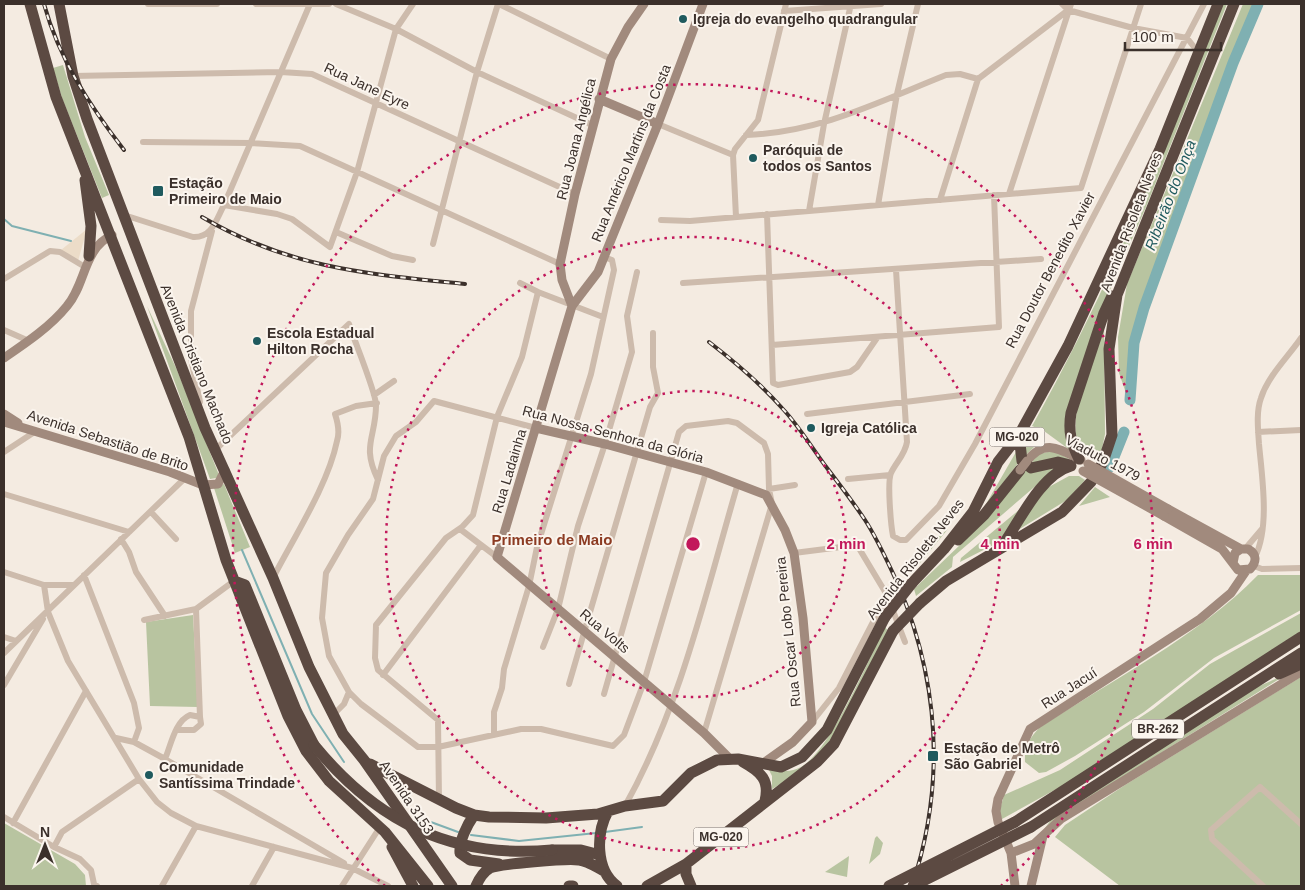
<svg xmlns="http://www.w3.org/2000/svg" width="1305" height="890" viewBox="0 0 1305 890" font-family="Helvetica,sans-serif">
<style>
.green{fill:#b8c4a0}
.plaza{fill:#ecdcc8}
.lines{fill:none;stroke-linecap:round;stroke-linejoin:round}
.stream{stroke:#7fb0b2;stroke-width:2}
.river{stroke:#7fb0b2;stroke-width:11}
.street{stroke:#cdbbac;stroke-width:6}
.secondary{stroke:#a18a7d;stroke-width:9}
.highway{stroke:#5c4a42;stroke-width:11}
.rail-casing{stroke:#3b302b;stroke-width:4}
.rail{stroke:#fbf5ee;stroke-width:2;stroke-dasharray:5.5;stroke-linecap:butt}
.secondary-bridge{stroke:#a18a7d;stroke-width:9}
.highway-bridge{stroke:#5c4a42;stroke-width:11}
.ring{fill:none;stroke:#c2185b;stroke-width:2.5;stroke-dasharray:2.5 5}
.poi-dot{fill:#1f5a5e;stroke:#fbf5ee;stroke-width:2}
.labels{text-anchor:middle;dominant-baseline:central;stroke-width:4;stroke-linejoin:round;paint-order:stroke}
.shield{fill:#fbf5ee;stroke:#756b66;stroke-width:1}
.shield-label{font-size:12px;font-weight:bold;fill:#3b302b}
.poi-label{font-size:14px;font-weight:bold;fill:#3b302b;stroke:#fbf5ee;text-anchor:start}
.street-label{font-size:14px;fill:#3b302b;stroke:#fbf5ee}
.water-label{font-size:15px;font-style:italic;fill:#1f5a5e;stroke:#fbf5ee}
.neighbourhood-label{font-size:15px;font-weight:bold;fill:#8c3b22;stroke:#fbf5ee}
.centre{fill:#c2185b;stroke:#fbf5ee;stroke-width:2.5}
.ring-label{font-size:15px;text-anchor:middle;font-weight:bold;fill:#c2185b;stroke:#fbf5ee;stroke-width:4;stroke-linejoin:round;paint-order:stroke}
</style>
<rect width="100%" height="100%" fill="#f4ebe1"/>
<path class="green" d="M1222,4h5l-81,203 -43,99 -29,90 -4,54 -26,-19 -12,-5c76,-135 134,-279 190,-422z
M1243,4h13l-39,97 -70,190 -15,49 -5,56 -8,-23 -1,-36 9,-53z
M63,65l22,72 24,58 -7,3 -40,-100 -9,-30z
M147,306l30,64 42,105 -3,3 -6,1z
M1104,319l1,115 -4,20 -6,7c-9,-6 -18,-15 -19,-27 -4,-30 19,-84 28,-115z
M1027,435l18,8 -9,2 -13,13v-14z
M1054,451l17,9 -40,5 5,-11z
M1016,452l3,10 -37,49z
M1060,465l-107,92 -1,10 -36,29 -2,-7 71,-68 39,-53z
M1069,476h10l6,4 -18,20 -54,33 34,-45z
M224,484l26,63 -15,6 -21,-65z
M1095,487l15,10 -31,9z
M1032,499l-31,42 -41,21 1,-4z
M948,529l-33,40v-13z
M1258,575h43v35l-87,48 -70,54 -69,44 -29,16 -7,1 -14,-11c-1,-15 4,-23 14,-34 71,-47 160,-92 219,-153z
M1301,613v18l-221,145 -78,43 -3,-6 5,-18 56,-25 93,-61 57,-45z
M193,615l5,92 -48,-1 -4,-84z
M885,627l3,4 -59,114 -29,27 -28,17v-13l-4,-8c12,3 22,5 33,-1 29,-15 68,-109 84,-140z
M1287,674l-120,75 -125,83 14,-19 194,-123z
M1301,677v209h-181l-65,-49 10,-12 60,-40z
M4,823l71,41 10,11 1,11h-82z
M877,836l6,7 -3,11 -11,10 6,-26z
M849,856l-2,21 -22,-5z"/>
<path class="plaza" d="M87,229l-9,32 -17,-11z"/>
<g class="lines">
<path class="stream" d="M4,219l8,7 59,15
M242,550l70,164 32,48
M420,818l38,14
M605,832l37,-5
M471,835l48,6 77,-8"/>
<path class="river" d="M1130,400l4,-57 10,-35 89,-245 25,-59
M1110,467l14,-35"/>
<path class="street" d="M148,4h69
M256,4h73
M336,4l60,25 81,43 115,53
M499,4l112,55
M1062,4l6,6 65,18 54,10 11,14
M784,11l97,-7
M73,76l208,-4 31,2 263,120
M978,79l89,-68
M658,124l75,31
M746,135c75,-3 132,-33 200,-60l14,-1 18,5
M143,142l108,1 49,3 260,118
M1009,194l62,-190
M940,200l38,-121
M224,205l53,9 15,5 38,28 27,-75 39,-143 17,-25
M878,205l19,-111 21,-90
M809,211l15,-87 27,-120
M767,214l6,169 5,2 72,-13 7,-5 20,-29
M124,215l69,22c19,1 23,-17 31,-32l86,-201
M736,217l-3,-62 2,-6 23,-29 28,-116
M661,220l29,1 391,-33 60,-184
M336,232l56,24 21,4
M433,244l44,-172 21,-68
M896,270l11,172c-2,13 -11,20 -16,31 -4,9 0,53 2,63l7,4h6l33,-34 36,-62 229,-440
M4,279l46,-28 10,1 25,15
M683,283l358,-24
M538,292l65,25
M4,330l25,11
M772,345l227,-18 -5,-132
M374,395l20,-14
M200,402l-9,-43v-48l21,-80
M807,414l163,-20
M536,428l-102,-27 -18,21 -20,14 -12,20 -11,43 -25,36 -22,38 -4,45 7,38 20,36 12,12 57,43h20l83,-18h20l72,17 11,-11 20,-53 62,-210
M1258,432l43,-2
M215,450l134,-126c5,16 27,68 27,81 0,33 -15,40 2,75
M4,452l32,-21
M848,479l42,-4
M769,489l26,-4
M4,494l125,38
M151,512l25,27
M460,529l37,28
M121,539l8,13 7,20 29,44
M1245,549l17,-20
M794,553l63,-8 30,50 18,47
M1255,557c15,-30 7,-80 4,-113 -1,-15 -3,-32 2,-46 7,-22 27,-41 40,-60
M1254,566l8,3 39,-1
M4,572l40,13h30
M84,575l50,128 5,25 -5,14
M273,578c21,-41 55,-93 64,-137 3,-9 1,-18 -2,-27l21,-8 21,-3
M44,585l4,27 20,49 71,118 18,23 14,11 25,13 156,42 36,18
M196,609l4,108
M144,620l52,-11 38,-28
M4,637l12,4
M543,647l15,-38 20,-83 27,-82 27,-92 -5,-36 10,-44
M4,653l181,-175
M383,675l98,-130
M569,684l81,-277 8,-14 -5,-26v-34
M4,685l39,-66
M604,694l75,-262 7,-6 42,-5 9,2 27,20 4,11 1,35 3,15 -68,229
M333,715l11,-11 5,-12
M812,722l27,-34 48,-93
M494,735v-23l8,-24 2,-19 25,-83 8,-39 54,-173 23,-104 -2,-10 -8,-3
M116,738l18,4 31,17 179,104
M165,759c6,-14 10,-38 25,-44l10,2 1,7 -7,6h-17
M439,800l-1,-80 -60,-50 -3,-12 1,-33 70,-87 16,-11 11,-12 24,-98 25,-60 16,-65 -18,-9
M625,806c56,-100 81,-214 113,-323
M4,817l50,30 26,12 11,11 3,14 3,2
M13,823l73,-132
M54,847l8,-15 77,-53
M162,886l34,-60
M252,886l22,-39
M342,886l38,-59
M1263,886l-51,-47 -1,-9 49,-43 41,37"/>
<path class="secondary" d="M703,4l-45,120 -60,148 -26,34 -75,251 207,176 25,25
M599,99l59,25
M572,306l-10,-26 -2,-16 15,-70 36,-135 17,-32 16,-23
M4,358c22,-15 46,-31 63,-52 19,-22 16,-57 45,-71
M4,414l14,9
M4,422l166,50 33,13 15,-1 7,-14
M536,428l69,16 101,28 60,23 19,35 9,23 9,65 9,104 -19,20 -31,22
M1027,461c18,-23 32,-12 54,-1
M1168,509l73,40
M1164,516l58,33 16,21 12,-1c7,-7 7,-15 -2,-20h-7l-6,4 -2,10
M1011,853l23,-9 27,-25 240,-147
M1015,886l-4,-33 -13,-31 -2,-11 2,-12 32,-70 170,-110 31,-26 15,-22
M1031,886l12,-50"/>
<path class="highway" d="M30,4l26,93 133,340 37,123 62,156 18,35 23,30 56,51 43,54
M59,4l14,72 14,43 118,309 68,150 36,89 34,67 21,26 88,126
M85,180l6,46 -2,30
M1019,435l3,26 9,7 27,-6 12,3
M1079,459c-8,-16 -11,-28 -8,-46l33,-100 8,-17
M958,540l26,-25 36,-45
M1005,542c16,-24 37,-68 66,-76
M234,581l11,4 51,125 18,35
M912,583l32,-34 29,-37 25,-50 21,-27 49,-89 92,-197 58,-145
M920,603l26,-22 116,-69 29,-30 12,-20 9,-27 -3,-86 8,-54 117,-291
M1279,674l22,-10
M743,762c18,10 27,18 22,39
M370,764l86,44 18,7 15,2 57,1 52,-4 27,-8 38,-5 28,-28 26,-13 21,-1 43,8 21,-10 25,-27 58,-113
M608,811c-12,22 -13,59 9,75
M474,815c-7,10 -15,26 -14,38l10,7 29,4
M1015,822l286,-185
M1031,827l270,-174
M392,847l21,39
M552,850h29l19,5
M476,886c3,-7 7,-14 14,-18 10,-4 78,-10 89,-8 9,1 17,7 25,11
M569,886h4
M647,886l39,-22
M691,886l-5,-12v-10l131,-102 17,-18 59,-113"/>
<g class="rail-casing">
<path id="rail" d="M44,4c15,55 46,102 80,146
M202,217c87,51 164,57 263,67
M709,342c26,20 51,41 73,66 17,18 30,40 45,60 13,17 26,34 38,52 13,20 23,43 33,64 42,100 48,199 14,302"/>
</g>
<use href="#rail" class="rail"/>
<path class="secondary-bridge" d="M1088,464l80,45
M1020,470l7,-9
M1083,471l81,45"/>
<path class="highway-bridge" d="M885,617l27,-34
M893,631l27,-28
M314,745c63,77 137,114 238,105
M889,886l126,-64
M913,886l118,-59"/>
</g>
<g class="ring">
<circle cx="693" cy="544" r="153"/>
<circle cx="693" cy="544" r="307"/>
<path d="M385 886A460 460 0 1 1 1001 886"/>
</g>
<g class="poi-dot">
<circle cx="683" cy="19" r="5"/>
<circle cx="753" cy="158" r="5"/>
<rect x="152" y="185" width="12" height="12" rx="2.5"/>
<circle cx="257" cy="341" r="5"/>
<circle cx="811" cy="428" r="5"/>
<rect x="927" y="750" width="12" height="12" rx="2.5"/>
<circle cx="149" cy="775" r="5"/>
</g>
<g class="labels">
<g class="shield">
<rect x="989.5" y="427.5" width="55" height="19" rx="4"/>
<rect x="1132" y="719.5" width="52" height="19" rx="4"/>
<rect x="693.5" y="827.5" width="55" height="19" rx="4"/>
</g>
<g class="shield-label">
<text x="1017" y="437">MG-020</text>
<text x="1158" y="729">BR-262</text>
<text x="721" y="837">MG-020</text>
</g>
<g class="poi-label">
<text x="693" y="19">Igreja do evangelho quadrangular</text>
<text x="763" y="150">Paróquia de<tspan x="763" dy="16">todos os Santos</tspan></text>
<text x="169" y="183">Estação<tspan x="169" dy="16">Primeiro de Maio</tspan></text>
<text x="267" y="333">Escola Estadual<tspan x="267" dy="16">Hilton Rocha</tspan></text>
<text x="821" y="428">Igreja Católica</text>
<text x="944" y="748">Estação de Metrô<tspan x="944" dy="16">São Gabriel</tspan></text>
<text x="159" y="767">Comunidade<tspan x="159" dy="16">Santíssima Trindade</tspan></text>
</g>
<g class="street-label">
<text transform="translate(367 86) rotate(25)">Rua Jane Eyre</text>
<text transform="translate(576 139) rotate(-76)">Rua Joana Angélica</text>
<text transform="translate(631 153) rotate(-68)">Rua Américo Martins da Costa</text>
<text transform="translate(1131 222) rotate(-69)">Avenida Risoleta Neves</text>
<text transform="translate(1050 270) rotate(-62)">Rua Doutor Benedito Xavier</text>
<text transform="translate(197 364) rotate(68)">Avenida Cristiano Machado</text>
<text transform="translate(613 434) rotate(15)">Rua Nossa Senhora da Glória</text>
<text transform="translate(108 440) rotate(18)">Avenida Sebastião de Brito</text>
<text transform="translate(1103 458) rotate(28)">Viaduto 1979</text>
<text transform="translate(509 471) rotate(-73)">Rua Ladainha</text>
<text transform="translate(915 559) rotate(-52)">Avenida Risoleta Neves</text>
<text transform="translate(605 631) rotate(40)">Rua Volts</text>
<text transform="translate(788 632) rotate(-96)">Rua Oscar Lobo Pereira</text>
<text transform="translate(1069 688) rotate(-33)">Rua Jacuí</text>
<text transform="translate(407 797) rotate(56)">Avenida 3153</text>
</g>
<g class="water-label">
<text transform="translate(1170 195) rotate(-69)">Ribeirão do Onça</text>
</g>
<g class="neighbourhood-label">
<text x="552" y="539">Primeiro de Maio</text>
</g>
</g>
<circle cx="693" cy="544" r="8" class="centre"/>
<g class="ring-label">
<text x="846" y="549">2 min</text>
<text x="1000" y="549">4 min</text>
<text x="1153" y="549">6 min</text>
</g>
<rect width="1305" height="890" fill="none" stroke="#3b302b" stroke-width="10"/>
<g transform="translate(45 845)" stroke="#fbf5ee" stroke-width="4" paint-order="stroke">
<path d="M0-4L9 19L0 12L-9 19Z" fill="#3b302b"/>
<text y="-8" font-size="14" font-weight="bold" text-anchor="middle" fill="#3b302b">N</text>
</g>
<path d="M1125 42v8h96v-8" fill="none" stroke="#3b302b" stroke-width="2.5"/>
<text x="1132" y="42" font-size="15" fill="#3b302b" stroke="#fbf5ee" stroke-width="4" paint-order="stroke">100 m</text>
</svg>
